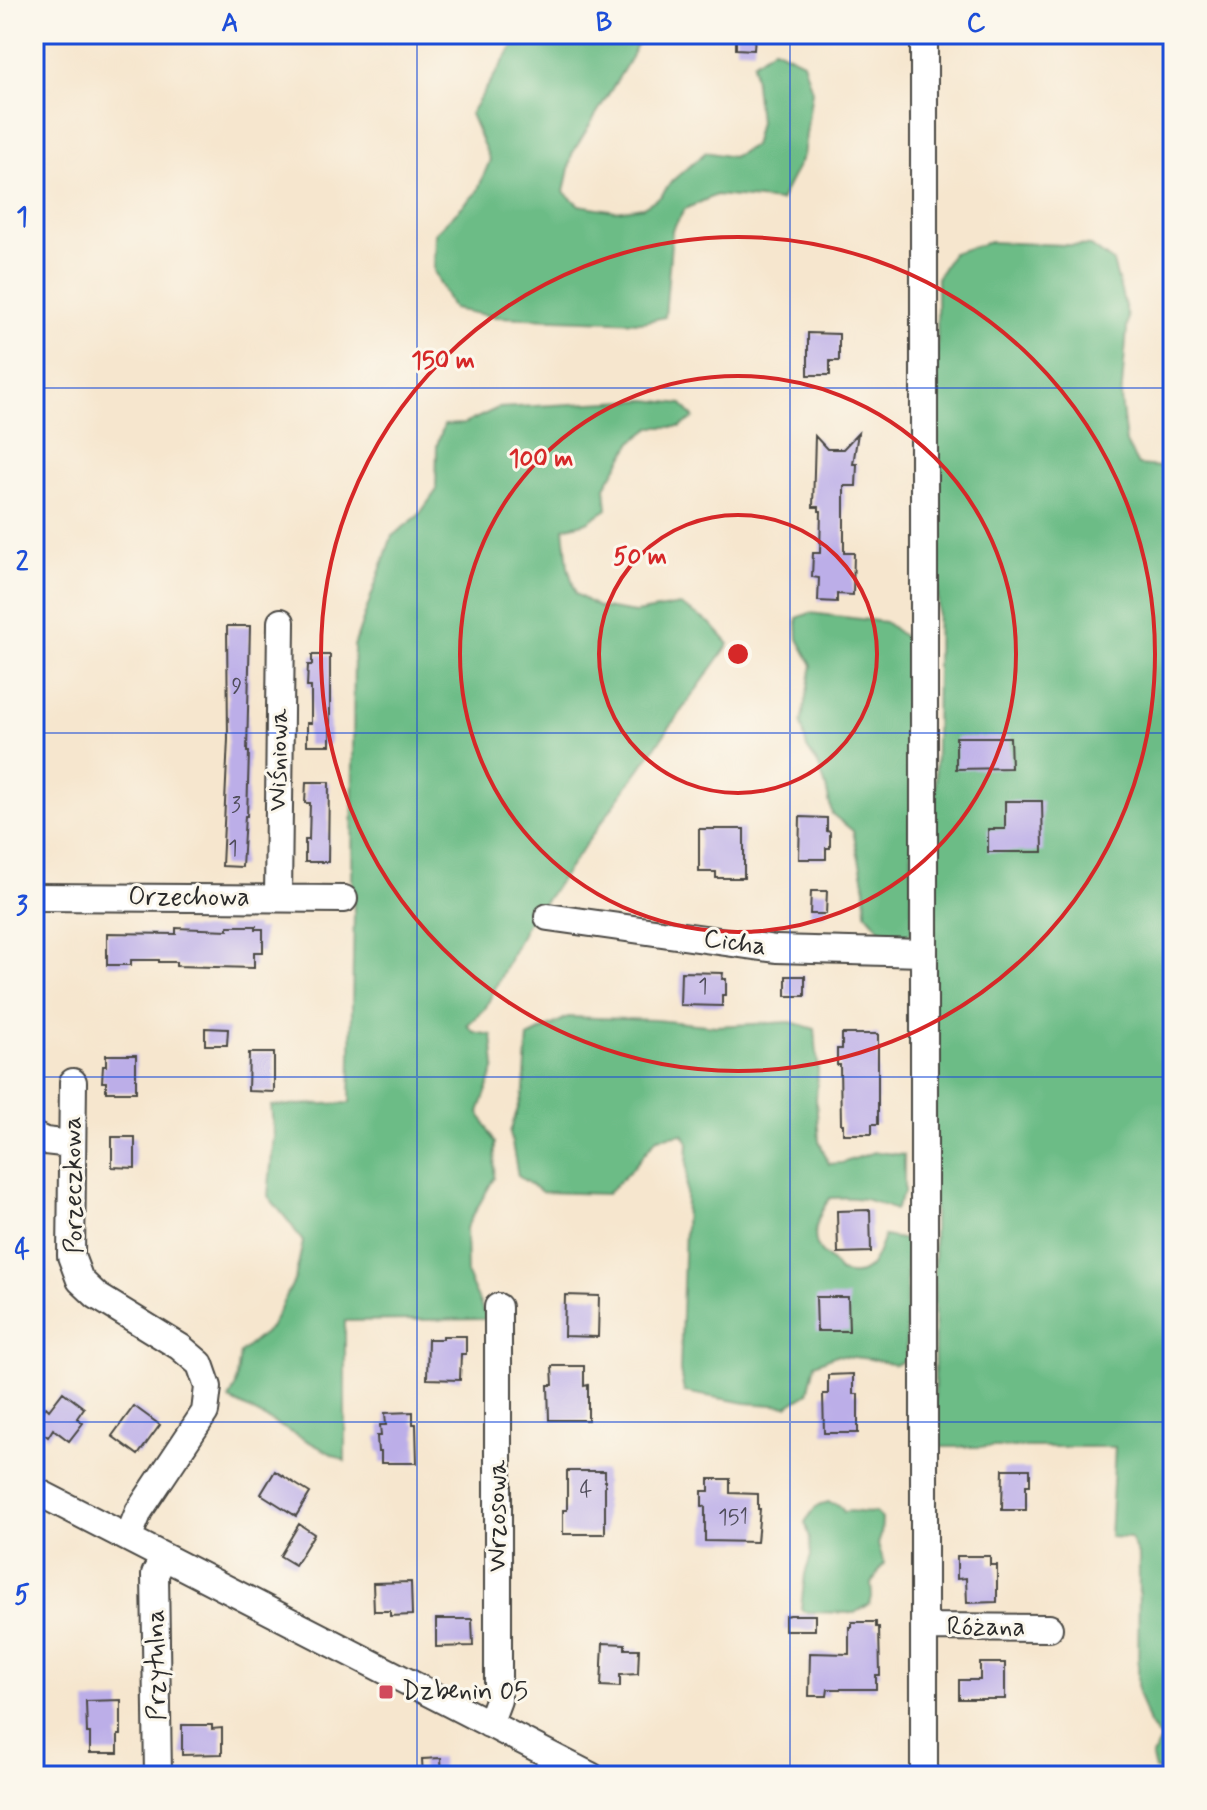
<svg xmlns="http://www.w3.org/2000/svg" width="1207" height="1810" viewBox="0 0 1207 1810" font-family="Mynerve,sans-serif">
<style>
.forest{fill:#6cbc86;stroke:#4c7458;stroke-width:2}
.building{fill:#bcaee8}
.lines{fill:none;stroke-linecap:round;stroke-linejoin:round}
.minor-casing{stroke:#494743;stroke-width:30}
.minor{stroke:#fff;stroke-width:26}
.grid{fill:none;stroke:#1d4ed8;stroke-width:2;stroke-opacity:0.55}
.ring{fill:none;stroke:#d62828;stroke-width:4}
.poi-dot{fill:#d1495b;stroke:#fbf7ec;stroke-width:3}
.labels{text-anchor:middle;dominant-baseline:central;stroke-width:6;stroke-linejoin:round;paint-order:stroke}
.number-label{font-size:22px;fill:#4f4c5a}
.street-label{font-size:26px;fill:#2b2b2b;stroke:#fbf7ec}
.poi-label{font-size:26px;fill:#2b2b2b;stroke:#fbf7ec;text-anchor:start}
.centre{fill:#d62828;stroke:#fbf7ec;stroke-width:4}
.ring-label{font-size:24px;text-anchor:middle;font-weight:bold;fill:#d62828;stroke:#fbf7ec;stroke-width:6;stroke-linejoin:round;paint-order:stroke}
.neatline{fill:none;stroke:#1d4ed8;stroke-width:3}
.grid-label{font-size:26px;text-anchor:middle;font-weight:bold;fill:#1d4ed8}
</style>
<rect width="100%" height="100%" fill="#fbf7ec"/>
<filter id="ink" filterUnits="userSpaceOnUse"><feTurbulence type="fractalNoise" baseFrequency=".0125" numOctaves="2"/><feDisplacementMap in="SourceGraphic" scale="16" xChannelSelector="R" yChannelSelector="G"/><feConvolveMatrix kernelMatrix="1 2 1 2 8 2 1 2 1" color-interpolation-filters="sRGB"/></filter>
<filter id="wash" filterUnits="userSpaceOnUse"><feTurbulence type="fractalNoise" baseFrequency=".006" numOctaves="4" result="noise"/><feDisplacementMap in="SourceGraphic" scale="32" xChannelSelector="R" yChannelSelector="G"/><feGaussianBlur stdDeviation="1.8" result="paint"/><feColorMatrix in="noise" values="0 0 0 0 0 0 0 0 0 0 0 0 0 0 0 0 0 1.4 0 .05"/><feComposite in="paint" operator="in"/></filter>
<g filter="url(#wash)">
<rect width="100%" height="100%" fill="#f6e6ce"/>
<path class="forest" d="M519,34h123l-12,25 -58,95 -8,38 15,13 37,6 27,-4 18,-11 11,-15 34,-29 26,5 21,-11 6,-24 -6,-59 21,-15 29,14 9,29 -9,65 -23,45 -64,-6 -31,14 -13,21 -7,87 -22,5 -147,-5 -43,-8 -19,-38 1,-38 42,-41 13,-32 -20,-46 49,-77z
M990,242l101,4 22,16 15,55 -7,82 5,44 12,22 35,3v1302h-18l-3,-12 8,-18 -11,-16 -11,-32 1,-135 -9,-19 -20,-1 5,-90h-180l-2,-485 5,-368 -1,-316 15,-25z
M647,400l35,4 12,14 -14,9h-28l-20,15 -27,45 2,22 -20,13 -23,6 4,39 8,27 22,13 37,6 45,-8 30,18 19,21 -183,256 -19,23 -42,86 -18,16 7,7 18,3 3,32 -16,45 16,31 -1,35 -28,50 1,47 20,44 -142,2v140l-116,-62 7,-14 4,-32 30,-25 25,-49 8,-37 -13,-19 -22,-27 6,-60 -3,-30 79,-3 4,-190 -2,-32 2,-235 38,-110 27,-21 17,-24 1,-46 7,-20 20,-1 34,-16z
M810,613l75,9 23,18 3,22 1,270 -8,5 -20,-3 -18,-21 -1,-27 -12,-55 -21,-17 -6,-27 -7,-21 -12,-18 -6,-24 11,-59 -14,-26 -1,-21z
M568,1017l87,3 61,6 75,-4 24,7 3,41 -2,29 3,42 10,23 13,-1 33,-11 29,3v38l-9,17c-25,-11 -37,-14 -65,-12 -10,14 -23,39 -8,55 7,7 13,10 18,19 29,10 36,-13 44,-36l23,4 -1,120 -11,5 -25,-6 -34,-4 -21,9 -7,29 -21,13 -41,-3 -62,-11 -4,-21 8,-229 -5,-8 -26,4 -25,31 -25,25 -65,-2 -24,-16 -8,-44 14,-42 4,-53z
M828,1502l11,3 5,7c12,-3 18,3 31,0l7,7 -1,16 -3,9 6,19 -13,21 1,13 -2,7 -16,9 -50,-1 -3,-4 4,-34 6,-18 -1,-18 -5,-16 11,-15z"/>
<g id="blocks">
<path class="building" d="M736,34h19l-1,16 -18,-1z
M808,333l31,1v27h-9v14h-22z
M858,433l-5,31h4l-1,22h-12v67h10l-1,42 -16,-1v8l-19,-1 1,-23 -7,-1 1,-24h7l1,-42h-2v-4h-6l2,-71 12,13h16z
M227,626h23l-3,126h2l-2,64h-2l-3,51 -20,-1 6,-127z
M312,655h18v90h-23v-22h4v-36h-4l1,-22h4z
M956,737h54l1,31 -55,1z
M306,782h23l-1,80h-23v-22h4l1,-37h-5z
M1005,801h37l1,51h-55v-23h17z
M800,817l27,1v13l3,1v16h-4v11h-27z
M699,829h45v49h-28v-6h-17z
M811,891h16l-1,23h-16z
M228,926h28v3h7v23h-9v16l-78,-2v-4h-17v-2h-28v5h-24v-32l69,1v-6l52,2z
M681,972l42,1 -1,6h4v16h-4v11l-42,-1z
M786,976h19v20h-19z
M205,1028l23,1 -1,16h-22z
M842,1034h36v90h-6v10h-29v-10h-2l-1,-59h-3v-16h5z
M249,1053h25v39l-26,-1z
M106,1055h30v37h-30v-10h-4l1,-16h3z
M112,1137h23v31l-23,-1z
M870,1210l1,42 -33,1 -1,-42z
M565,1295l34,1 -1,41 -34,-1z
M816,1297h32l1,34h-32z
M443,1336h23v18h-5l-1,26 -33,-1 1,-40h15z
M552,1366h32v20l4,-1v35h-39l-1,-35h5z
M853,1374v20h5v39h-34l-1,-39h5v-19z
M63,1392l21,16 -7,10 6,5 -14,18 -16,-12 -5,8 -14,-10v-4l12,-16 3,3z
M134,1406l26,19 -22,30 -26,-19z
M413,1412v12h3l1,39h-36v-11h-3l-1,-16h4l-1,-11h6l-1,-12z
M1003,1469h27v16h-4v25h-24z
M275,1471l35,22 -14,23 -35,-22z
M567,1471h38v63h-42v-24h4z
M709,1479h21v14l28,1v15h2l-3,33 -52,-1v-34l-3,-1v-15h7z
M299,1524l15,10 -19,31 -15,-9z
M957,1556h33v9h7v37l-30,1 -1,-25 -9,1z
M411,1582l1,33 -22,1v-5h-16l-1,-28z
M790,1615h25v15h-30v-14z
M436,1619h36l1,27 -37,1z
M852,1622h24v5h3l1,48h-4v14h-48l-1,7h-18l1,-43 39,1v-27h3z
M603,1643l22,1v5h14l-1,25 -18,1v12l-19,-1z
M980,1663h25v36h-46v-19h21z
M121,1700v35h-3v18h-28v-20h-3l-1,-32z
M182,1725h30v4l10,-1v26l-40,1z
M441,1758l1,18h-19l-1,-17z"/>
</g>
</g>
<g filter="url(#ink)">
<use href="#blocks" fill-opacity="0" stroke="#494743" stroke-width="2"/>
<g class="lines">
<g class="minor-casing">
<path id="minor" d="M34,897l310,2
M278,898l3,-276
M548,917l228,32 147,4
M73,1082l-2,174 9,24 17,16 83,51 20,17 8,23 -3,25 -66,99 -11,27
M34,1136l11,5 26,3
M34,1490l557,286
M924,1627l125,1
M489,1724l9,-24v-393
M158,1776l-3,-202 9,-17
M924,1776v-1742"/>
</g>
<use href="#minor" class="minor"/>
</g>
</g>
<path class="grid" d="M417,34v1742M790,34v1742M34,388h1139M34,733h1139M34,1077h1139M34,1422h1139"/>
<g class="ring">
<circle cx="738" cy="654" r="139"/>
<circle cx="738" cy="654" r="278"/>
<circle cx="738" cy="654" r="417"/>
</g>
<rect class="poi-dot" x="378" y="1684" width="16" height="16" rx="4"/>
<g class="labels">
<g class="number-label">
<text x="237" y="687">9</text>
<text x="236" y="806">3</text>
<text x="233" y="849">1</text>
<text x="703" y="987">1</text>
<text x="586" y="1490">4</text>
<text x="733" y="1518">151</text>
</g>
<g class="street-label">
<text transform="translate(279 760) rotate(-89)">Wiśniowa</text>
<text x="189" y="898">Orzechowa</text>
<text transform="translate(735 943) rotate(8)">Cicha</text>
<text transform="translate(74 1185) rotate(-91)">Porzeczkowa</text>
<text transform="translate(498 1516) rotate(-90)">Wrzosowa</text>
<text x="986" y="1628">Różana</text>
<text transform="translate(157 1665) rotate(-91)">Przytulna</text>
</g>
<g class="poi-label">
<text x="402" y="1692">Dzbenin 05</text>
</g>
</g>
<circle cx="738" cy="654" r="12" class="centre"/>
<g class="ring-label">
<text x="443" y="368">150 m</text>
<text x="541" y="466">100 m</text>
<text x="640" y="564">50 m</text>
</g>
<rect width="1207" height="1810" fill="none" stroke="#fbf7ec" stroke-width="88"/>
<rect x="44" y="44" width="1119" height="1722" class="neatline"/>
<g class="grid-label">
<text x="230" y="31">A</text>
<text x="604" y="31">B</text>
<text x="976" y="31">C</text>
<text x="22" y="225">1</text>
<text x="22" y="570">2</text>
<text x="22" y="914">3</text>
<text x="22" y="1258">4</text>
<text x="22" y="1603">5</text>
</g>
</svg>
